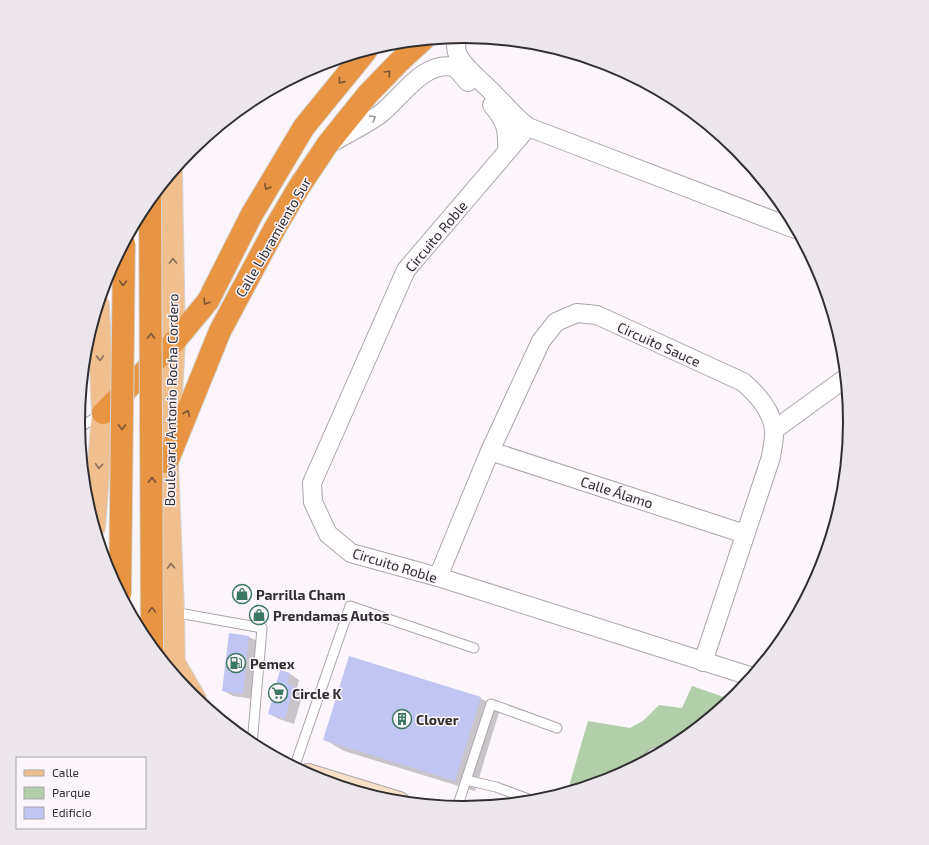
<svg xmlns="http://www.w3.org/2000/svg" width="929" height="845" viewBox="0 0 929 845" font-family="'Exo 2',sans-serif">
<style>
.green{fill:#b2ceab}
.shadow{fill:#0003}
.building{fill:#c1c5f4}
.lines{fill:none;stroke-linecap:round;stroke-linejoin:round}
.lane-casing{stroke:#aca6ab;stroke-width:11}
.street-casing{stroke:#aca6ab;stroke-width:20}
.secondary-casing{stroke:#aca6ab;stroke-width:24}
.primary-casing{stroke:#d6d5d6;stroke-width:24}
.highway-casing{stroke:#d6d5d6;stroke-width:24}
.lane{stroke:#fff;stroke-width:9}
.street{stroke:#fff;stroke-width:18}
.secondary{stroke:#f8dfc7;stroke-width:22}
.primary{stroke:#f1bf8e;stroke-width:22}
.highway{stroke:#e79543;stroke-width:22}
.highway-bridge-casing{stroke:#d6d5d6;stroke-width:24;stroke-linecap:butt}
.highway-bridge{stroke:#e79543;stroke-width:22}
.oneway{stroke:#795738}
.oneway2{stroke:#989698}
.oneway3{stroke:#876f5a}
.labels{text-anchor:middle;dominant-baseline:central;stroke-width:3;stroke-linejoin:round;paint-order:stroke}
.street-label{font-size:14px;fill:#302e30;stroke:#fcf6fc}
.poi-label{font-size:14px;font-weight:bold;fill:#302e30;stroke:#fcf6fc;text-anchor:start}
.rim{fill:none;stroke:#302e30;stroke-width:2}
</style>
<rect width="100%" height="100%" fill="#fcf6fc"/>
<path class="green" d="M692,686l41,14 -54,44 -67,36 -45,13 21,-72 42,7 14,-8 15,-15 23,3z"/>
<path class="shadow" d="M83,373l2,1 -1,45h-6z
M230,634l19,3 10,5 -6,57 -20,-3 -9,-5z
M290,674l9,6 -2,9 6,4 -9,31 -15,-5 -10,-5z
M480,698l20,11 -25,82 -131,-40 -20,-12z"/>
<path class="building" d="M229,633l20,3 -6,58 -21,-3z
M349,656l132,41 -26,84 -132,-41z
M280,670l10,3 -3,11 7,2 -9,33 -17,-5z"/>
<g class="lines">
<g class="lane-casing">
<path id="lane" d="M79,428l22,-14
M173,612l89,16 -10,117
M641,764l12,-11 16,-4
M294,768l56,-162 124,42
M466,780l30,7 35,13
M457,808l34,-104 66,24"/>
</g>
<g class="street-casing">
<path id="street" d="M457,37c-1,6 -2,12 1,18 6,13 24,26 34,37 13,12 21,24 36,35l270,103
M492,105c14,16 16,25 15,46
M528,127l-122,143 -94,213 1,19 15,32 23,19 87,24 315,100
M333,142c15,-9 32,-17 46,-27 23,-17 43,-55 76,-48l13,15
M774,430l73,-53
M490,451l255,83
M438,577l52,-126 51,-110 15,-19 21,-9 20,2 146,67c14,12 28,28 31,47 1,9 -2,20 -3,28l-68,205"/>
</g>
<g class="secondary-casing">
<path id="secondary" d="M308,775l91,28"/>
</g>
<g class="primary-casing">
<path id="primary" d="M171,173l3,169 -7,120 6,150 1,63
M94,527l9,-114 -5,-108
M174,663l21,36"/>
</g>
<g class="highway-casing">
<path id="highway" d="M103,413l71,-71 34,-41 44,-87 52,-87 62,-76
M167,462l53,-131 55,-103 24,-41 28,-42 41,-51 32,-33 23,-21"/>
</g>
<use href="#lane" class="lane"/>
<use href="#street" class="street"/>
<use href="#secondary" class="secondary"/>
<use href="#primary" class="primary"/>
<use href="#highway" class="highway"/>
<g class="highway-bridge-casing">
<path id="highway-bridge" d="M150,199l2,450
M120,594l4,-350"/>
</g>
<use href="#highway-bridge" class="highway-bridge"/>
</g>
<defs><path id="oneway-chevron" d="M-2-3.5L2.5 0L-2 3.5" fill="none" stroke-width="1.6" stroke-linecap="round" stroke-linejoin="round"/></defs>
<g class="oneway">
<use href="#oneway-chevron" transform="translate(388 73) rotate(-46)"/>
<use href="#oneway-chevron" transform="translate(341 81) rotate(129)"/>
<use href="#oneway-chevron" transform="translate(267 187) rotate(120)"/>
<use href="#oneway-chevron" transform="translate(123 283) rotate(91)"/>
<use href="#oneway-chevron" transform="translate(206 302) rotate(124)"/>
<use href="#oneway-chevron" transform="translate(151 336) rotate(-90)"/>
<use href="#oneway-chevron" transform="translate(187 413) rotate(-68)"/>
<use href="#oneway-chevron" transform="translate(122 427) rotate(91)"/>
<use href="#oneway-chevron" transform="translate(152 480) rotate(-90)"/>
<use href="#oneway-chevron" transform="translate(152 610) rotate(-90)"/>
</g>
<use class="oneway2" href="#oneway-chevron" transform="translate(373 118) rotate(-31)"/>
<g class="oneway3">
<use href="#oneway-chevron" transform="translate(173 261) rotate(-91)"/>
<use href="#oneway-chevron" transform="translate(100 358) rotate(88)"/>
<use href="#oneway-chevron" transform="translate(99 466) rotate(94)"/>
<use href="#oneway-chevron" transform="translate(171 566) rotate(-92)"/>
</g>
<defs>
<g id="shop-ring" transform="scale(1)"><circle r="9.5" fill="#fcf6fc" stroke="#3c7761" stroke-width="1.5"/><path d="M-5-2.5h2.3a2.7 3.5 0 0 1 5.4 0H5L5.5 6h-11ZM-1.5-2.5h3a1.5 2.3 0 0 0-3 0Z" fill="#3c7761"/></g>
<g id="fuel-ring" transform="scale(1)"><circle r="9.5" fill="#fcf6fc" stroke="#3c7761" stroke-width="1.5"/><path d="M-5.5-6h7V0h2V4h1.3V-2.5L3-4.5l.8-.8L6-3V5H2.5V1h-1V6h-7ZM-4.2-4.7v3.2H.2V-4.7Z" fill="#3c7761"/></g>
<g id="supermarket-ring" transform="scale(1)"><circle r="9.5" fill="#fcf6fc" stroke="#3c7761" stroke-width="1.5"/><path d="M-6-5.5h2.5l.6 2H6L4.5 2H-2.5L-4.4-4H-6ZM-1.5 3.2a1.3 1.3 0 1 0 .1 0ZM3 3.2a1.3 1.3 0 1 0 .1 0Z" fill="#3c7761"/></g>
<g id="building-ring" transform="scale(1)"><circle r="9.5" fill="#fcf6fc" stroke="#3c7761" stroke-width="1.5"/><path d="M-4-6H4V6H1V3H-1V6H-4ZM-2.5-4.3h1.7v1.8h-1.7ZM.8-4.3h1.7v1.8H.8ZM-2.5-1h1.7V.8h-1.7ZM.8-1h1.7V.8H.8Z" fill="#3c7761"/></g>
</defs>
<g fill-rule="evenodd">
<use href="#shop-ring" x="242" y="594"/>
<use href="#shop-ring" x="259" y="615"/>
<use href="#fuel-ring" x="236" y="663"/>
<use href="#supermarket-ring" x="278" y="693"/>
<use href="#building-ring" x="402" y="719"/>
</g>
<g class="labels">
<g class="street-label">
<text transform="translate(436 236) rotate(-50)">Circuito Roble</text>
<text transform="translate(273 237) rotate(-60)">Calle Libramiento Sur</text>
<text transform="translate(659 344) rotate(24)">Circuito Sauce</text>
<text transform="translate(171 400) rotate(-89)">Boulevard Antonio Rocha Cordero</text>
<text transform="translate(617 492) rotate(18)">Calle Álamo</text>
<text transform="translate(395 565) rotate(17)">Circuito Roble</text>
</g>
<g class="poi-label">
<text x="256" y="594">Parrilla Cham</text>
<text x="273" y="615">Prendamas Autos</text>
<text x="250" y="663">Pemex</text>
<text x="292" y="693">Circle K</text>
<text x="416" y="719">Clover</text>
</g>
</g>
<path d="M0 0H929V845H0ZM85 422a379 379 0 1 1 758 0a379 379 0 1 1-758 0Z" fill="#ece6ec" fill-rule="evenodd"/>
<path class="rim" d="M85 422a379 379 0 1 1 758 0a379 379 0 1 1-758 0Z"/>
<rect x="16" y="757" width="130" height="72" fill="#fcf6fc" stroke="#aaa6aa"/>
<rect x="24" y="770" width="20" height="6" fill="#f1bf8e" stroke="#aaa6aa"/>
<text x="52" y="777" font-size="12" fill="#302e30">Calle</text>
<rect x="24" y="787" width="20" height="12" fill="#b2ceab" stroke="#aaa6aa"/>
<text x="52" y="797" font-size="12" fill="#302e30">Parque</text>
<rect x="24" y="807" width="20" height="12" fill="#c1c5f4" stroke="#aaa6aa"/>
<text x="52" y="817" font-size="12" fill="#302e30">Edificio</text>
</svg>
